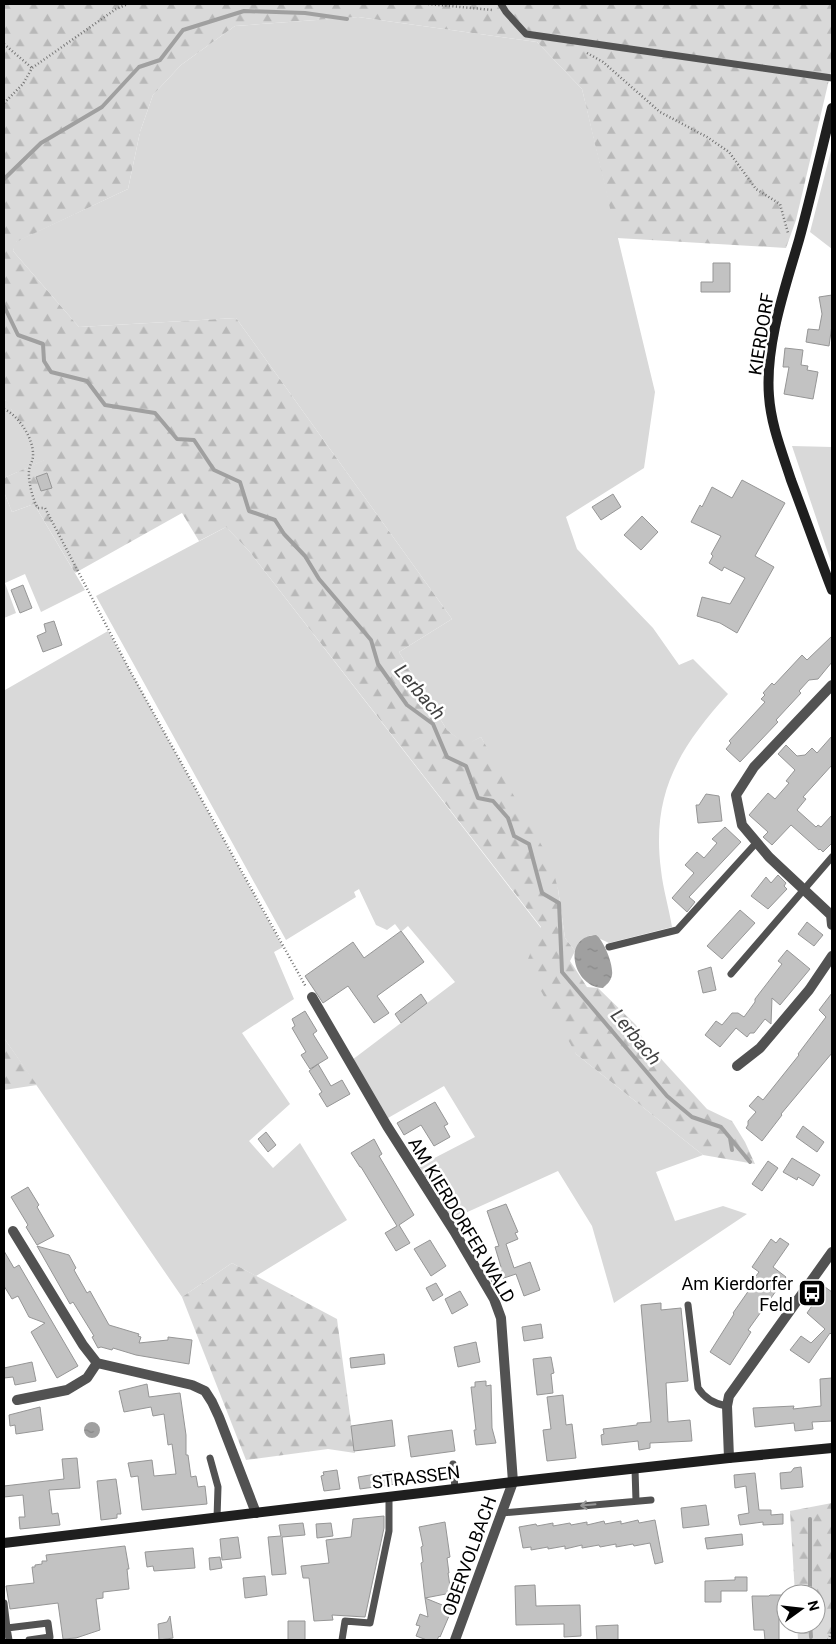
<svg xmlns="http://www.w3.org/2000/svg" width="836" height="1644" viewBox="0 0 836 1644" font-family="Roboto,sans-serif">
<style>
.green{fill:#d9d9d9}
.forest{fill:url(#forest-firs)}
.water{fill:url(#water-ripples)}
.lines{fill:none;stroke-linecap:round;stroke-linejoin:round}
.stream{stroke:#a0a0a0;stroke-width:4}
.building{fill:#c2c2c2;stroke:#969696}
.path{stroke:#747474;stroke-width:2.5;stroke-dasharray:1 2.5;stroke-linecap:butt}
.lane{stroke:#525252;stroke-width:7}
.street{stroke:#525252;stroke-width:10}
.secondary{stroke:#1f1f1f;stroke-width:10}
.oneway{stroke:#979797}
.labels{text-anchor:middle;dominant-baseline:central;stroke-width:5;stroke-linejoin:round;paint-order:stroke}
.street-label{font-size:18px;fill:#000;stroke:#fff}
.poi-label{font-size:18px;fill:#000;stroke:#fff;text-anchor:end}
.water-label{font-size:19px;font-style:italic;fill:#414141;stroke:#fff}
</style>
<defs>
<pattern id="forest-firs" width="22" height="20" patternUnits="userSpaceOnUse" patternTransform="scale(1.25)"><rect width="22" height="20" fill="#d9d9d9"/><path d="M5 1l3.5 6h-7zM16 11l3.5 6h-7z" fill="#b8b8b8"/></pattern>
<pattern id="water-ripples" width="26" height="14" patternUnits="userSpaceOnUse" patternTransform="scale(1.25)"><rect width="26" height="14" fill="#a0a0a0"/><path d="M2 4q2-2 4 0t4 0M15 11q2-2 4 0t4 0" fill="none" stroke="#888"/></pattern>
</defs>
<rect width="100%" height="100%" fill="#fff"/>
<path class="green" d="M358,17l179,25 45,47 73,303 -11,76 -78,49 11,32 76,79 26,37 14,-6 35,35c-49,54 -77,100 -67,176 2,19 8,38 11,57l-63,16 -17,-8 -3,1 -9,6 -5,9 -10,-13 -7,-49 -77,-152 -15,8 -19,-15 -48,-78 53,-33 -216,-301 -157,9 -66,-76 2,-9 113,-53 12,-57 13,-37 28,-30 54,-39z
M832,147v102l-22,-17z
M4,398l41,62 -41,18z
M792,446l40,1v118z
M4,492l8,20 22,-8 51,86 -44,22 -16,-38 -20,9 11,30 -12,5z
M226,527l23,24 292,377 35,126 127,101 -47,17 19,49 48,-15 24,8 -133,89 -22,-77 -34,-55 -106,48 -33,-53 56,-29 -31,-51 -56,32 -36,-58 103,-78 -47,-56 -7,6 -6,-8 -8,6 -11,-5 -17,-36 -5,3 2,5 -70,43 -190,-344z
M108,631l175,316 -9,5 20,47 -52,34 48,71 -41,37 24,27 27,-25 47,77 -91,56 -24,-13 -50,34 -178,-259v-351l1,3z"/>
<path class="forest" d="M4,4h828v63l-36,153 -10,28 -169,-10 -35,-149 -45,-47 -179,-25 -123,9 -54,39 -28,30 -13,37 -12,57 -112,53 -3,9 66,76 157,-9 216,301 -53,33 48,78 19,14 15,-7 70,125 7,27 7,49 10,13 -5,10 17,26 11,1 38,37 7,14 64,70 25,12 13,21 10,22 -52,-9 -127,-101 -50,-90 15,-37 -292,-376 -23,-24 -27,14 -17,-28 -107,60 -41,-69 -22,8 -8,-20v-14l40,-18 -40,-62z
M4,1038l33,47 -33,5z
M232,1263l105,56 18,134 -27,-4 -82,11 -64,-163z
M832,1503v137h-34l-1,-16h19v-30h-21l-5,-83z"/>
<path class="water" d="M596,935c8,5 20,35 15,43 -1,4 -5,7 -8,10 -29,0 -43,-51 -7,-53z
M84 1430a8 8 0 1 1 16 0a8 8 0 1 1-16 0Z"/>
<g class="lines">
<path class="stream" d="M4,179l37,-36 61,-36 37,-40 21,-7 23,-30 61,-19 61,2 42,6
M4,306l14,29 25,9 1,17 7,11 36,9 18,24 50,8 22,26 17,1 20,30 26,12 9,29 26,9 9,14 21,22 14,23 52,61 7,24 29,41 26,19 14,33 19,9 12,32 15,3 15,17 6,18 15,8 13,49 17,10 3,69 105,124 25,21 29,10 29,35
M730,1138l2,12
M810,1519v75
M810,1624l1,13"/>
</g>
<path class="building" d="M713,263h17v29h-29v-10h12z
M832,295v30l-3,21 -23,-4 2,-13 11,1 3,-16 -3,-17z
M785,348l18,2 -2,15 7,1 -1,4 11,2 -5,27 -29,-5 5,-27h-6z
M47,473l5,15 -11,3 -5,-14z
M742,480l43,23 -30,53 19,11 -37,66 -17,-10 -23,-7 5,-19 28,7 15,-26 -21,-11 -2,4 -13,-8 4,-7 -2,-2 10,-18 -30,-14 9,-17 2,2 10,-20 20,11z
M613,494l8,13 -20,13 -9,-13z
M642,516l16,16 -17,18 -17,-15z
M23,585l9,23 -12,5 -9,-23z
M54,621l8,24 -19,7 -6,-16 9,-4 -2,-8z
M832,636v26l-14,17 -9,1 -10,11 2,2 -25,27 2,2 -38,40 -14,-13 5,-6 -2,-2 36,-39 -4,-3 4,-4 -2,-2 9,-10 2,2 28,-30 5,5z
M832,736v29l-29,32 3,2 -9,11 19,17 2,-2 3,2 11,-12v28l-9,9 -3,-3 -1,1 -28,-25 -19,20 -9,-8 5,-5 -19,-17 19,-22 7,6 14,-16 -3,-2 9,-11 -17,-16 8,-9 11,11 8,-1 7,-7 5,5z
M706,794l13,2 3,25 -24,2 -2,-18h3z
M725,827l16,15 -52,55 6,5 -8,10 -15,-14 22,-25 -9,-8 12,-13 7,6 13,-15 -5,-4z
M778,875l8,8 -2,3 3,3 -19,20 -17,-13 15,-19 5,6z
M740,910l15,13 -33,36 -15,-13z
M807,922l16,13 -9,11 -16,-12z
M401,931l23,31 -47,34 12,17 -15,10 -26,-37 -25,17 -18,-27 48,-34 11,16z
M787,950l23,19 -30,36 -8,-7 -1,26 -6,-5 -11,14h-4l-3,4 -11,-9 -16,19 -15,-12 11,-14 6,4 10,-12h6l6,4 11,-15v-3l27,-35 -4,-3z
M711,967l5,23 -13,3 -5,-22z
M832,993v60l-51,61 1,1 -20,26 -16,-13 2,-3v-4l8,-9 -7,-6 9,-10 5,4 36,-45 -1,-1 28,-37 -7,-7z
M421,994l6,9 -26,20 -6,-9z
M305,1011l12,20 -4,3 15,24 -18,11 -9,-14 5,-3 -14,-24 3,-2 -3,-7z
M318,1064l13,22 11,-6 8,14 -23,13 -8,-13 3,-2 -13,-21z
M435,1102l13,22 -4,2 6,11 -16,9 -13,-21 -17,10 -7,-12z
M803,1126l21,16 -7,10 -21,-15z
M266,1132l10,13 -8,7 -10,-13z
M374,1139l8,15 -3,2 35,59 -15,10 11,18 -14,8 -11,-18 12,-7 -36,-59h-1l-9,-14z
M792,1158l28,17 -7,11 -15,-9 -1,3 -14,-8z
M768,1161l10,7 -16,23 -10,-7z
M28,1187l11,18 -2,2 17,29 -17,9 -11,-18 2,-2 -17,-28z
M506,1204l12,28 -3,1 3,6 -12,5 8,24 16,-6 10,28 -16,6 -8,-22 -24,8 -4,-11 13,-4 -6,-20 4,-1 -12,-35z
M780,1238l9,6 -16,23 13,10 -38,53 3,2 -21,33 -20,-13 24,-38 -1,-1 21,-30 -2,-2 7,-9 -7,-5 19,-28 5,4z
M430,1240l16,26 -15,10 -17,-27z
M37,1246l32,9 7,13 -2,2 13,23 3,-2 19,34 30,9 -1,2 3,1 -2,6 29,-3v-3l24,3 -3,24 -53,-9 -23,-7 -1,2 -11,-3 -3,1 -6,-11 2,-1 -21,-34 -3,2z
M4,1251l10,17 5,-3 59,101 -21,12 -26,-46 14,-9 -16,-6 -11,-21 -6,3 -8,-13z
M436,1283l7,12 -10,6 -7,-13z
M825,1287l7,5v43l-2,-2 -21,30 -19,-13 11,-14 10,7 14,-14 -18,-16z
M460,1291l8,14 -16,9 -7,-15z
M661,1303v7l20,-2 7,73 -22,2 2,39 22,-2 2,21 -42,2v5l-11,2 -1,-9 -36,4 -1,-10 3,-1 -1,-5 34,-4v-2l14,-1 -10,-117z
M541,1324l2,14 -19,3 -2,-14z
M476,1342l4,20 -22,5 -4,-20z
M384,1354l1,10 -34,4 -1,-10z
M551,1357l3,16 -3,1 2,19 -16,2 -4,-36z
M32,1362l4,19 -21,4 -2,-8 -9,1v-10z
M832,1378v43l-20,1 1,7 -18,2 -1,-8 -39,4 -2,-19 41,-2 -1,3 28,-3 -1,-27z
M486,1381v5l5,-1 1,43 4,15 -20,2 -2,-15h2l-5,-43h4v-5z
M147,1384l2,13 31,-4 6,42v20h2l3,22 5,-1 2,11 7,-1 2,18 -65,6 -4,-34 -7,1 -3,-14 24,-3 2,16 22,-2 -4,-30 -4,1 -4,-31 -11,2 -2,-9 -27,5 -5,-21z
M563,1395l3,30 6,-1 4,34 -29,3 -4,-31 8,-1 -4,-32z
M40,1407l3,23 -27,4 -1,-9 -5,1 -1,-11z
M392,1420l3,26 -41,5 -3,-25z
M452,1430l3,21 -44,6 -3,-21z
M77,1458l3,30 -31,2 3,24 6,-1 2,12 -40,4 -1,-12h6l-2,-22 -19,2v-11l60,-7 -2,-20z
M801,1467l2,20 -22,2 -1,-16 11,-1 3,-4z
M337,1470l3,19 -16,2 -3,-15 3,-1 -1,-3z
M394,1471l2,13 -36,5 -2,-12z
M755,1473l4,37h12v5l12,-1v10l-20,1v-3l-23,3 -2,-10 11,-2 -3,-27 -11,2 -1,-13z
M116,1479l5,35h-4v4l-16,2 -4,-39z
M706,1505l3,20 -26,3 -2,-20z
M384,1516v12l-19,89 -33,-2 1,5 -19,1 -5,-43h-6l-2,-12 28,-3 -3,-23 25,-3 2,-18z
M638,1520l1,3 16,-3 8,42 -8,2 -5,-21 -16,3 -1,-2 -17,3v-3l-16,3 -1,-2 -17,3v-3l-17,4v-3l-17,3v-2l-17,3v-3l-8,1 -4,-21 17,-3 1,2 16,-3v3l17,-3 1,2 16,-3v3l17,-4 1,3 16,-3v3z
M445,1522l5,35 -3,1 2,15h-1l3,20 -26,5 -4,-35 2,-1 -2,-15 2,-1 -4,-19z
M303,1523l2,12 -23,2 4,37 -14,1 -4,-38 13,-1 -2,-11z
M331,1523l2,13 -16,2 -1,-14z
M742,1534l1,11 -36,4 -2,-11z
M238,1537l3,21 -19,2 -2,-21z
M125,1546l4,23h-2l2,20 -26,3v6l-7,1 4,31 -24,8 -13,1 -5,-36 -48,6 -4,-23 28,-3 -2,-16h3v-2l7,-1v-3h5l-1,-6z
M193,1548l2,20 -41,3 -1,-5 -6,1 -2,-15z
M220,1557l2,11 -12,2 -1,-12z
M265,1576l2,19 -22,3 -2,-20z
M735,1577h12v14h-26v11h-16v-21l30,-1z
M535,1585l1,21 44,-1 1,31 -17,1v-13l-48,1 -1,-39z
M770,1595h14v11h-5v34h-14l-1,-10h-10l-2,-34h17z
M425,1598l27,11 -12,28 -1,-1 -2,4h-10l-11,-4 4,-10 -4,-1 4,-11 8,3z
M170,1616l3,22 -14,2 -1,-16 9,-2z
M288,1621h17v19h-17z
M618,1625v15h-21l-1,-14z"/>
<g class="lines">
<path class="path" d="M428,4l65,6
M4,44l28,24
M587,53l16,9 57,50 47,25 22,15 27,37 24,15 8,29
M4,103l19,-19 9,-16 84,-59 12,-5
M4,409c15,7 30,30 29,47 0,5 -4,10 -4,15 -1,10 4,30 9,37h7l84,161 177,318
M828,1640l4,-9"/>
<path class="lane" d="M501,4l5,8 20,22 306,44
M609,947l68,-17 80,-88
M731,974l101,-117
M688,1305l10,83c7,11 16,16 29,18
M210,1458l8,29 -1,31
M453,1464l2,25
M635,1469l1,32
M501,1513l150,-13
M4,1603l3,25
M9,1640l-2,-12 41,-5 2,14 -21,3
M342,1640l3,-19 25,2 19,-92v-34"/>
<path class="street" d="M832,685l-78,82 -18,28 6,30 27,32 62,58 1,10
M312,997l75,129 67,105 40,68 7,19 12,164 -58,158
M737,1066l23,-18 49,-58 23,-34
M13,1231l70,114 14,18 95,22 13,6 7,11 7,15 37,96
M17,1400l50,-10 20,-12 10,-15
M729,1458l-2,-52 2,-10 103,-144"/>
<path class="secondary" d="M832,108c-11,44 -21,88 -33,132 -14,48 -34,105 -30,156 2,29 13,56 22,84 14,37 27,74 41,110
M4,1543l509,-61 216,-24 103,-10"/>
</g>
<defs><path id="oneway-shaft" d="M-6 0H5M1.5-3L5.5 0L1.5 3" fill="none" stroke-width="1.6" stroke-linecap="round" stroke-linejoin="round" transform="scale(1.25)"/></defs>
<use class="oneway" href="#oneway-shaft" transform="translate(588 1505) rotate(175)"/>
<defs>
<g id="bus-square" transform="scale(1.4375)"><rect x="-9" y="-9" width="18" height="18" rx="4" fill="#000" stroke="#fff"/><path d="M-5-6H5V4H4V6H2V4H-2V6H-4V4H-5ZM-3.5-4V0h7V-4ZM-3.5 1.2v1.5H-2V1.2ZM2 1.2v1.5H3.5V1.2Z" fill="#fff"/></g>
</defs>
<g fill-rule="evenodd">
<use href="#bus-square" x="812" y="1293"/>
</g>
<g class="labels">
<g class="street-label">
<text transform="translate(761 334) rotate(-81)">KIERDORF</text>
<text transform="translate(462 1220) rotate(59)">AM KIERDORFER WALD</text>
<text transform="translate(416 1477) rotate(-7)">STRASSEN</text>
<text transform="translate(469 1556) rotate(-70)">OBERVOLBACH</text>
</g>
<g class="poi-label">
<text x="793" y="1283">Am Kierdorfer<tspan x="793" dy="21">Feld</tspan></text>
</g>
<g class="water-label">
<text transform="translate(420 692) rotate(49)">Lerbach</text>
<text transform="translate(636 1037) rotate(50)">Lerbach</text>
</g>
</g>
<rect width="836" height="1644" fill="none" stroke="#000000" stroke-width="10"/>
<g transform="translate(801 1609) rotate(75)"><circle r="24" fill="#ffffff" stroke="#999999"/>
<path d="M0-4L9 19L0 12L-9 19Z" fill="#000000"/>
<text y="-8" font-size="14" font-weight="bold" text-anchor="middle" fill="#000000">N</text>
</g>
</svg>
